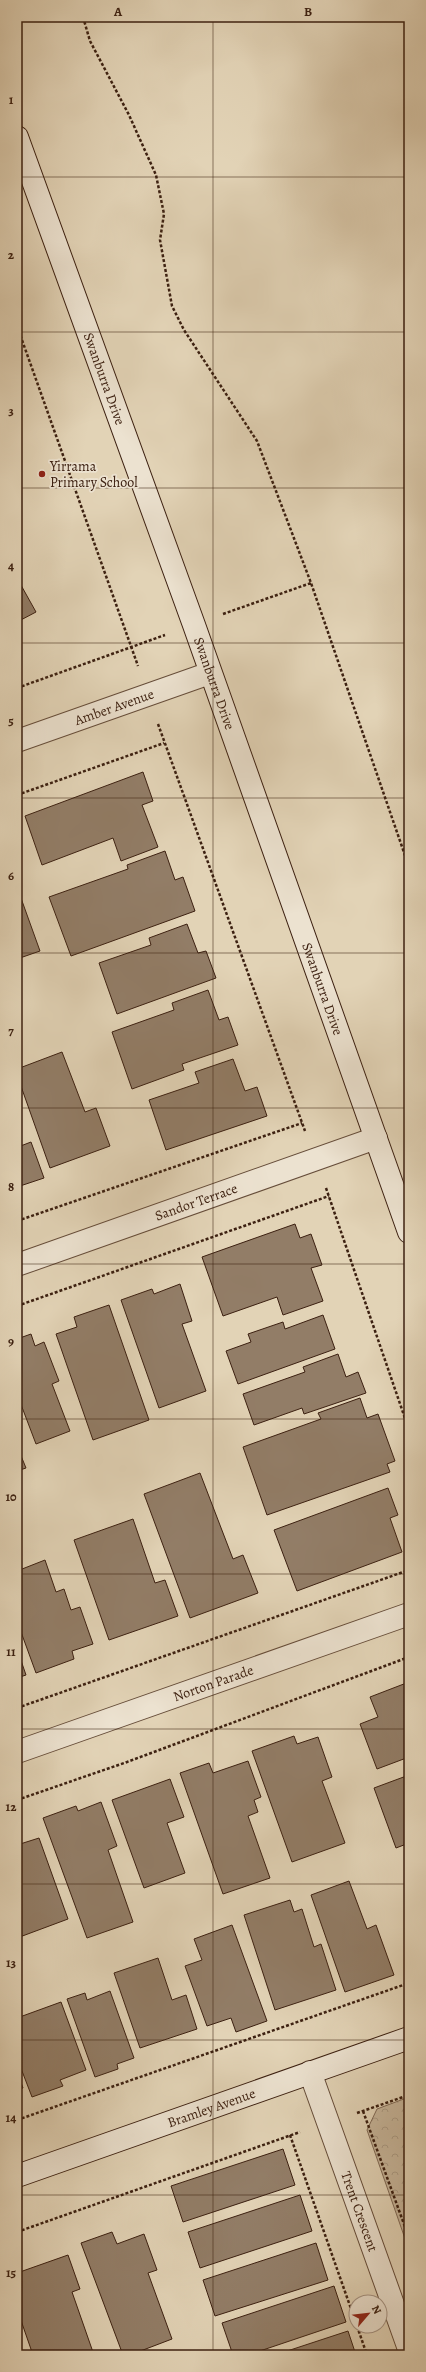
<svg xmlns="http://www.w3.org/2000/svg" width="426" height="2372" viewBox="0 0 426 2372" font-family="Alegreya,serif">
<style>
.park{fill:url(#park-crowns);stroke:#816a56}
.building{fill:#927d67;stroke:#3c2011}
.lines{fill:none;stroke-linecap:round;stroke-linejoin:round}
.street-casing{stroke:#664d3a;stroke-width:24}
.secondary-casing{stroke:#3c2011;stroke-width:24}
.path{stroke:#3c2011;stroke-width:2.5;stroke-dasharray:3 2;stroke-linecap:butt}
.street{stroke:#ece2d0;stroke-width:22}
.secondary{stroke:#ece2d0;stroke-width:22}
.grid{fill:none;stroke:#3c2011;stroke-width:1;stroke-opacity:0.55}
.poi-dot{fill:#8f2418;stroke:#ece2d0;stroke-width:1.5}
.labels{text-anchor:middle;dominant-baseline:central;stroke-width:3.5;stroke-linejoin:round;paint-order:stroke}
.street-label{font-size:14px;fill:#3c2011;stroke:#ece2d0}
.poi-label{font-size:14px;fill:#3c2011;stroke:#ece2d0;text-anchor:start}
.neatline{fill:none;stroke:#3c2011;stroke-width:1.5}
.grid-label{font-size:13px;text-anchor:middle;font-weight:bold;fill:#3c2011}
</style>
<defs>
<pattern id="park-crowns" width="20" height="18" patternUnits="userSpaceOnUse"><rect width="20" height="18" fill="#c6b59a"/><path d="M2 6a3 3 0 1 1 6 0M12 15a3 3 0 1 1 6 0" fill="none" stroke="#ab9b84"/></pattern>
</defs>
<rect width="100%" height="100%" fill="#e2d3b6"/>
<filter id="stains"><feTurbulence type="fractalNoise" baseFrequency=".005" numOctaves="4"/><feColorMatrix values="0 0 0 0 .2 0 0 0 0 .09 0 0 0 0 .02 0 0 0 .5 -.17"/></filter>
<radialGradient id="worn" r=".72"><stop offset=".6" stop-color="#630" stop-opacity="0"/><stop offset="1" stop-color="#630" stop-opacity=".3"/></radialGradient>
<path class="park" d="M409,2097v153l-42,-120 10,-21z"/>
<path class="building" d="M17,578l19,34 -19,10z
M143,772l10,29 -11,4 16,42 -37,14 -8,-23 -71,27 -17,-49z
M165,851l10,29 8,-3 12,34 -124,45 -22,-59 79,-28 -1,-4z
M17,887l23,64 -23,8z
M187,924l11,29 8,-2 10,27 -99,36 -18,-51 52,-18 -2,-7z
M208,990l11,30 9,-3 10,28 -56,19 2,6 -52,19 -20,-57 62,-22 -2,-7z
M62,1052l23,60 11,-4 14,38 -60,22 -33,-93v-6z
M233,1059l12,32 12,-4 10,29 -101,34 -17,-50 50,-17 -4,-11z
M31,1142l13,36 -27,9v-42l1,2z
M295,1224l5,14 11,-4 11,31 -11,3 12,33 -40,14 -6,-18 -54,19 -21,-59z
M180,1284l12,37 -10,3 24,67 -47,17 -38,-108 31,-11 2,5z
M109,1305l40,115 -56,20 -37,-106 21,-7 -3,-10z
M323,1315l12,34 -97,35 -12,-33 25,-9 -3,-8 35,-12 2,7z
M31,1334l4,12 9,-4 15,39 -7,3 18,47 -34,13 -19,-50v-55z
M338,1354l8,23 12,-5 8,21 -62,21 -2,-6 -48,17 -11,-31 62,-22 -2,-5z
M360,1398l7,20 11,-4 17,47 -8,3 3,8 -123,43 -24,-68 78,-28 -3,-6z
M17,1446l9,22 -9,3z
M200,1473l33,86 10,-4 15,38 -68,25 -46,-124z
M388,1488l10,27 -8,3 12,34 -105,39 -23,-61z
M133,1519l22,64 10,-3 13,36 -69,24 -35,-100z
M45,1560l11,32 8,-3 7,21 9,-3 13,37 -21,7 2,8 -38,14 -19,-52v-50z
M17,1649l9,26 -9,3z
M409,1682v75l-32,12 -17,-45 18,-7 -8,-20z
M294,1736l3,8 21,-7 14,40 -10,4 23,62 -53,19 -40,-111z
M248,1761l13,36 -7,3 4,12 -10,4 22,62 -47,16 -43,-121 29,-10 4,10z
M409,1775v68l-13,5 -22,-60z
M170,1779l14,38 -17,6 18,50 -41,15 -32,-88z
M101,1802l16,44 -9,4 25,72 -46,16 -44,-120 33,-12 2,5z
M39,1838l29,81 -51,19v-93z
M349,1881l18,48 9,-4 18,50 -49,17 -34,-97z
M290,1900l4,12 8,-3 12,38 7,-3 15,46 -61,20 -31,-95z
M232,1925l35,96 -31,11 -5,-14 -24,8 -22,-60 17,-6 -8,-21z
M158,1958l14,42 14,-5 11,34 -57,19 -26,-75z
M110,1991l24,67 -17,6 1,5 -23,8 -28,-78 18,-6 2,7z
M61,2002l25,68 -26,10 3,6 -31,11 -15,-39v-40z
M17,2071l6,17 -6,2z
M283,2149l12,36 -112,37 -12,-36z
M300,2195l12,36 -112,37 -12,-36z
M112,2232l5,12 27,-10 13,36 -9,3 24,66 -42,16h-7l-42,-112z
M316,2243l12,37 -113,36 -12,-36z
M68,2255l12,34 -8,3 22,63h-61l-16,-46v-36z
M334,2286l12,36 -98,33h-15l-11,-32z
M348,2331l8,24h-81z"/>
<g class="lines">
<g class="street-casing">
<g id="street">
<path id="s1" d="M17,741l193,-68"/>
<path id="s2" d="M17,1265l359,-127"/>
<path id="s3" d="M17,1752l392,-138"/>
<path id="s4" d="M310,2072l99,277"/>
</g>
</g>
<g class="secondary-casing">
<g id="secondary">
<path id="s5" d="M17,137l177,488 215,607"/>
<path id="s6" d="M17,2176l392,-138"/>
</g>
</g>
<path class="path" d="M83,17l7,24 39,74 27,60 8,39 -4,26 12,66 12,24 73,111 54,142 98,284
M17,326l121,340
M223,614l88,-31
M17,688l148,-53
M158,724l147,407
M17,795l147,-52
M326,1188l83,242
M17,1221l285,-98
M17,1306l312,-110
M17,1708l392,-138
M17,1800l110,-38 282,-105
M363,2111l46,127
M357,2113l52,-18
M17,2120l392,-137
M290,2135l66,188
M17,2232l283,-100
M357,2326l10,29"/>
<use href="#street" class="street"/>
<use href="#secondary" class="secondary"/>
</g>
<path class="grid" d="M213,17v2338M17,177h392M17,332h392M17,488h392M17,643h392M17,798h392M17,953h392M17,1108h392M17,1264h392M17,1419h392M17,1574h392M17,1729h392M17,1884h392M17,2040h392M17,2195h392"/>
<circle class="poi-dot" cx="42" cy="474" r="4"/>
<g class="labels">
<g class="street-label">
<text stroke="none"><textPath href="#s5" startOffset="257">Swanburra Drive</textPath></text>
<text stroke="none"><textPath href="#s5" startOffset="581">Swanburra Drive</textPath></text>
<text stroke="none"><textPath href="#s1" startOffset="103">Amber Avenue</textPath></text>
<text stroke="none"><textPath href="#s5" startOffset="905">Swanburra Drive</textPath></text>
<text stroke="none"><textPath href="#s2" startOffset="190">Sandor Terrace</textPath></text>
<text stroke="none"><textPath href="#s3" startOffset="208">Norton Parade</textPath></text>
<text stroke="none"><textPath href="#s6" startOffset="206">Bramley Avenue</textPath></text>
<text stroke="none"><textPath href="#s4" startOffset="148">Trent Crescent</textPath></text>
</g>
<g class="poi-label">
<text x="50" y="466">Yirrama<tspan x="50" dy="16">Primary School</tspan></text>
</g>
</g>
<rect width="426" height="2372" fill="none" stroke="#e2d3b6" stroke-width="44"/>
<g transform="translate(368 2314) rotate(62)"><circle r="19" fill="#ece2d0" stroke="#a69484"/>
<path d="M0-3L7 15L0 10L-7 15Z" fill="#8f2418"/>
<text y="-6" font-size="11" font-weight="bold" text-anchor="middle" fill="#3c2011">N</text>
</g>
<rect x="22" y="22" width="382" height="2328" class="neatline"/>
<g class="grid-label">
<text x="118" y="16">A</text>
<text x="308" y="16">B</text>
<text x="11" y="104">1</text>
<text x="11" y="259">2</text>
<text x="11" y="415">3</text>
<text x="11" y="570">4</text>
<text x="11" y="725">5</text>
<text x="11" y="880">6</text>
<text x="11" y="1035">7</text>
<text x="11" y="1191">8</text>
<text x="11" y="1346">9</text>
<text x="11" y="1501">10</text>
<text x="11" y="1656">11</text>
<text x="11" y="1811">12</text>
<text x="11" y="1967">13</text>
<text x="11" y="2122">14</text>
<text x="11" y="2277">15</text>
</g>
<rect width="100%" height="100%" filter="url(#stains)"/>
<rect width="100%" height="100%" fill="url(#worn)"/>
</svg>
